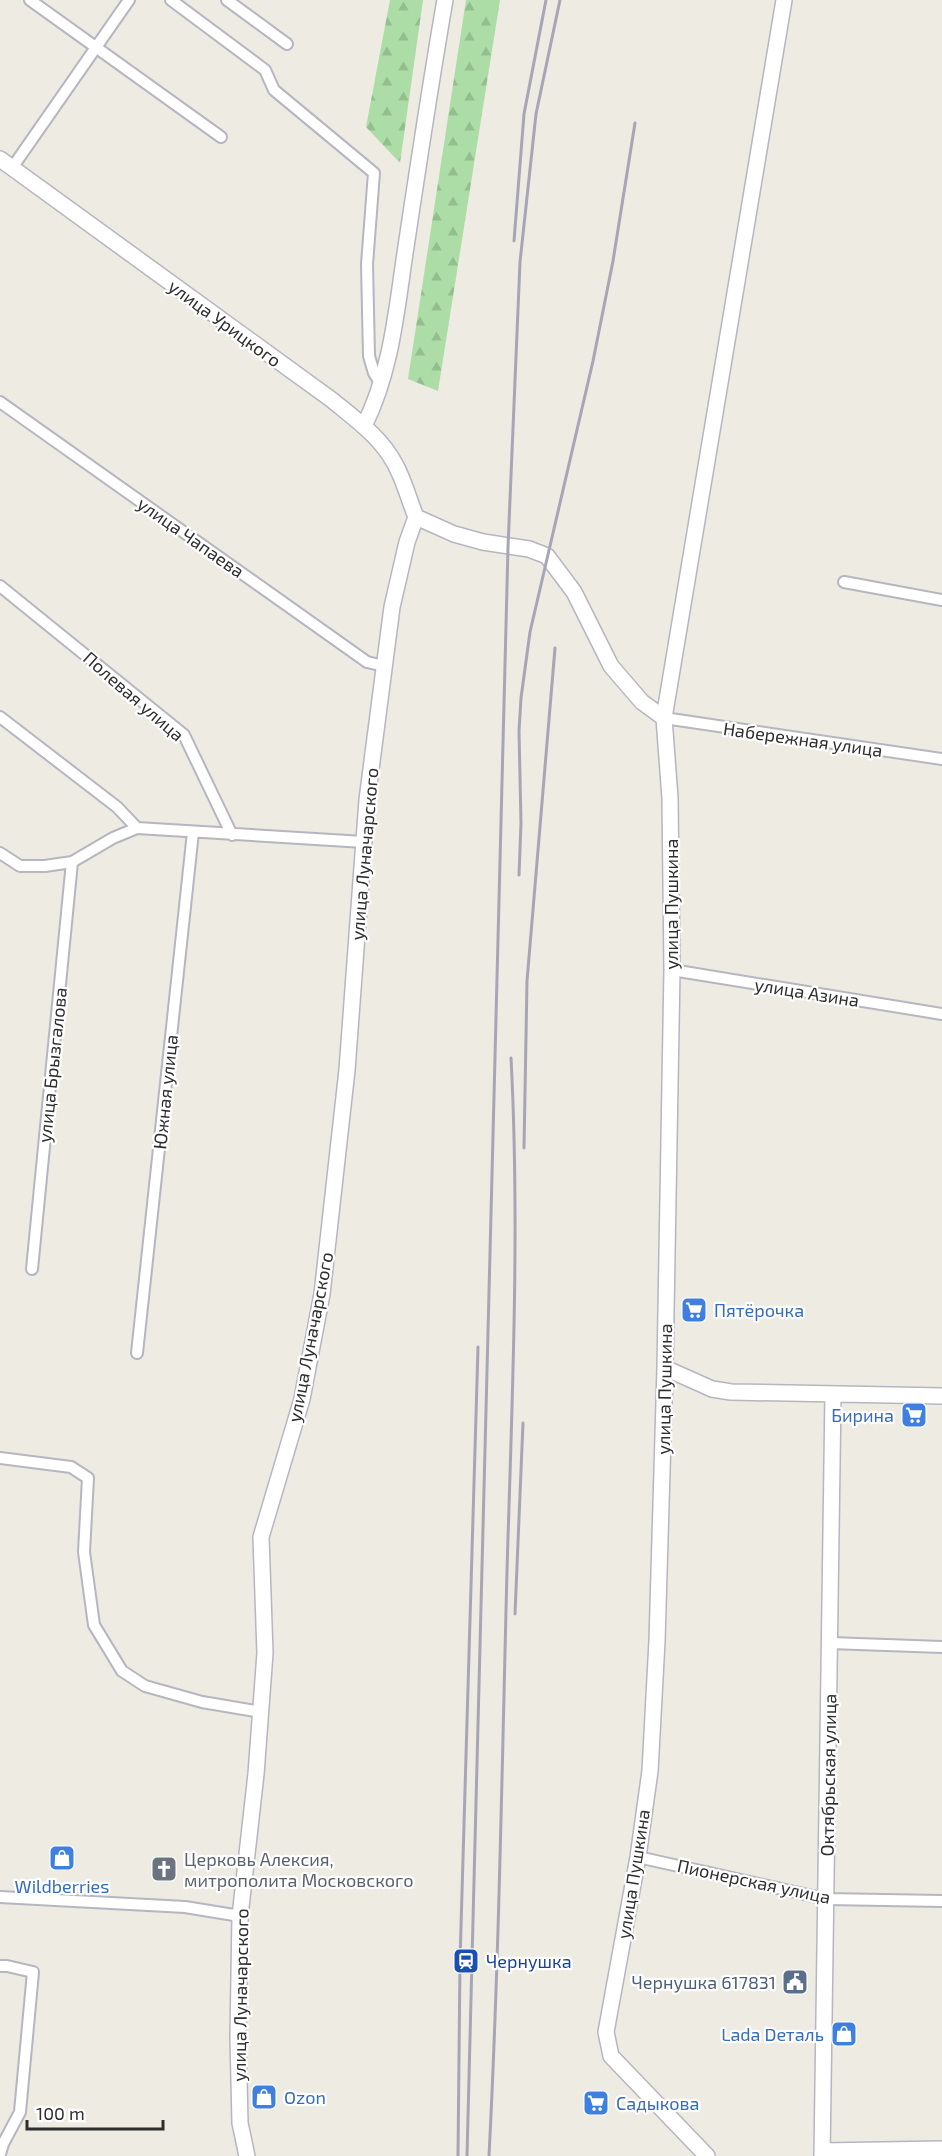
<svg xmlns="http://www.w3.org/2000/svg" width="942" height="2156" viewBox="0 0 942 2156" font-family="'Exo 2',sans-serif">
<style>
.forest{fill:url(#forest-firs)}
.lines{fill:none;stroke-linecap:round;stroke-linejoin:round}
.street-casing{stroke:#b6b6c0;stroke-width:14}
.secondary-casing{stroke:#b6b6c0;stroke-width:18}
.street{stroke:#fff;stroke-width:10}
.secondary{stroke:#fff;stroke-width:15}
.rail{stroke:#a7a5b6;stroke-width:3}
.labels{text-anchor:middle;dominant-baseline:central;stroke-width:4.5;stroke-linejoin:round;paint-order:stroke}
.street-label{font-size:18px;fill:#2e2e2e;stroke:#fff}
.shop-label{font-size:18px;fill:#366cbe;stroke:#fff;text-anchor:start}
.worship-label{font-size:18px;fill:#5b616d;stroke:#fff;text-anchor:start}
.transit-label{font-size:18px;fill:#164399;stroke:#fff;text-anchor:start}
.service-label{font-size:18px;fill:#4e5e75;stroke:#fff;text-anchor:end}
</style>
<defs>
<pattern id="forest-firs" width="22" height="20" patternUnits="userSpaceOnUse" patternTransform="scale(1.5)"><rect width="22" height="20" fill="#acdda6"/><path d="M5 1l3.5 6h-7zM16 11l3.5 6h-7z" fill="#94be8f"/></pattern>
</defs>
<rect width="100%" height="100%" fill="#edebe2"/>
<path class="forest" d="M390,0h33l-23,163 -34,-36z
M466,0h34l-62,391 -30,-12z"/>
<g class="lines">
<g class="street-casing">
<path id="street" d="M30,0l191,137
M171,0l94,70 9,20 100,83 -7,91 2,92 5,17 8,13
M227,0l60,44
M12,168l117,-168
M0,402l367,260 17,4
M844,582l98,18
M0,586l184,149 48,100
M0,717l117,90 20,21
M664,718l278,41
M0,853l20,13h25l27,-4 41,-24 24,-10 227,14
M672,970l270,44
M32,1269l40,-407
M137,1353l56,-521
M0,1458l71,9 17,11 -4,74 10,73 28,46 23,15 57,16 59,10
M830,1643l112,4
M638,1857l188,42 116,2
M0,1897l185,10 55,9
M0,1966h7l26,6 -13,140 -17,32 -3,10"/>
</g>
<g class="secondary-casing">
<path id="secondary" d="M0,159l332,241c23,19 49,37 63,64 9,16 14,36 21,53
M364,426c29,-58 33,-123 43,-186 12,-80 24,-160 38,-240
M416,517l38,17 29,8 46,7 18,7 27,36 37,74 31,36 22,16
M665,1368l47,21 19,3 211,4
M822,2151l120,-2
M247,2156l-7,-33 -2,-86 2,-121 16,-142 9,-121 -4,-116 41,-138 20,-105 25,-224 20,-270 25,-193 15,-65 9,-25
M707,2156l-96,-100 -5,-24 32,-175 12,-86 7,-130 8,-273 7,-398 -2,-172 -6,-80 120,-718
M822,2156l11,-762"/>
</g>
<use href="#street" class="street"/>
<use href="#secondary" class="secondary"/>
<path class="rail" d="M514,241l10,-127 22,-114
M519,875l2,-52 -2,-92 2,-33 9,-66 63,-271 20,-100 22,-138
M524,1148l3,-167 28,-333
M515,1614l8,-191
M458,2156l2,-195 18,-614
M467,2156l41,-1609 12,-285 16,-148 24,-114
M489,2156c10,-195 13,-390 18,-585 5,-170 13,-343 4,-513"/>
</g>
<defs>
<g id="supermarket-square" transform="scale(1.35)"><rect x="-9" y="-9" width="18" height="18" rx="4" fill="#3f7fe0" stroke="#fff"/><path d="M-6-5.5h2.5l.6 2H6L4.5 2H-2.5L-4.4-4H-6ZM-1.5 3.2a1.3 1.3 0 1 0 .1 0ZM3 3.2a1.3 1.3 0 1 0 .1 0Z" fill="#fff"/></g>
<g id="shop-square" transform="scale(1.35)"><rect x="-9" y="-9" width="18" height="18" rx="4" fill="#3f7fe0" stroke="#fff"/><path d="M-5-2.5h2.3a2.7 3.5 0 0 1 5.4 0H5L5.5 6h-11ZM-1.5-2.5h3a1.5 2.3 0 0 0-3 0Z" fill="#fff"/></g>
<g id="church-square" transform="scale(1.35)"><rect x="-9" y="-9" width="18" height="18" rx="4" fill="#6b7280" stroke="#fff"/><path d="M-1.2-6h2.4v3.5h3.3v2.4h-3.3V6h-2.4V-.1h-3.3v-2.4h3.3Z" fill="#fff"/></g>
<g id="station-square" transform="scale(1.35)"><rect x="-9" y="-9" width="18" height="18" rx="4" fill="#1a4fb4" stroke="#fff"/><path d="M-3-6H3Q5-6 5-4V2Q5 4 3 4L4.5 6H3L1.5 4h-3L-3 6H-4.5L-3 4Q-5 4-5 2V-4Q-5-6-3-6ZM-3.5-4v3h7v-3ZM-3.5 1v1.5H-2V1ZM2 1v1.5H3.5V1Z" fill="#fff"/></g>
<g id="civic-square" transform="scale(1.35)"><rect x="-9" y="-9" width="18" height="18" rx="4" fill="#5c6f8a" stroke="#fff"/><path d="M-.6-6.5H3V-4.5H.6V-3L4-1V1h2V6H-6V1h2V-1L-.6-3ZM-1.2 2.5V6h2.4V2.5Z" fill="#fff"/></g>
</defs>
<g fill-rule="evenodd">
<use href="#supermarket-square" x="694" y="1310"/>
<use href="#supermarket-square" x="914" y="1415"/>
<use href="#shop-square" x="62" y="1858"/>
<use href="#church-square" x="164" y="1869"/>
<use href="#station-square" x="466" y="1961"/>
<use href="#civic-square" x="795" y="1982"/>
<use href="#shop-square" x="844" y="2034"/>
<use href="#shop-square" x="264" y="2097"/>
<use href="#supermarket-square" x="596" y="2103"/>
</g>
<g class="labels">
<g class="street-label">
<text transform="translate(225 323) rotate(36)">улица Урицкого</text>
<text transform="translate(191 537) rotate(35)">улица Чапаева</text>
<text transform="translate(134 696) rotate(41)">Полевая улица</text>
<text transform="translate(803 739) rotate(8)">Набережная улица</text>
<text transform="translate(364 854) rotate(-85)">улица Луначарского</text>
<text transform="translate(671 904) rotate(-90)">улица Пушкина</text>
<text transform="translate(807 992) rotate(9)">улица Азина</text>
<text transform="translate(52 1065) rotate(-84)">улица Брызгалова</text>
<text transform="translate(165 1092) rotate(-84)">Южная улица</text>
<text transform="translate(310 1337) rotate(-79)">улица Луначарского</text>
<text transform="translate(664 1389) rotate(-89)">улица Пушкина</text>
<text transform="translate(828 1775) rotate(-89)">Октябрьская улица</text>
<text transform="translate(633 1874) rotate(-81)">улица Пушкина</text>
<text transform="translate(754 1881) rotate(12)">Пионерская улица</text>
<text transform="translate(240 1995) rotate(-89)">улица Луначарского</text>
</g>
<g class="shop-label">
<text x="714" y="1310">Пятёрочка</text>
<text x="894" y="1415" text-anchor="end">Бирина</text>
<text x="62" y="1886" text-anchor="middle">Wildberries</text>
<text x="824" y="2034" text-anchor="end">Lada Dеталь</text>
<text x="284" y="2097">Ozon</text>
<text x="616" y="2103">Садыкова</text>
</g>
<g class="worship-label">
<text x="184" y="1859">Церковь Алексия,<tspan x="184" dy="21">митрополита Московского</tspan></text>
</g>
<g class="transit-label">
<text x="486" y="1961">Чернушка</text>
</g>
<g class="service-label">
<text x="776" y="1982">Чернушка 617831</text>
</g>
</g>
<path d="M27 2120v9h136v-9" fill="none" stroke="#2e2e2e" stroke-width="3"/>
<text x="36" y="2120" font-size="18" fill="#2e2e2e" stroke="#ffffff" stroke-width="4.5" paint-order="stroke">100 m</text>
</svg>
